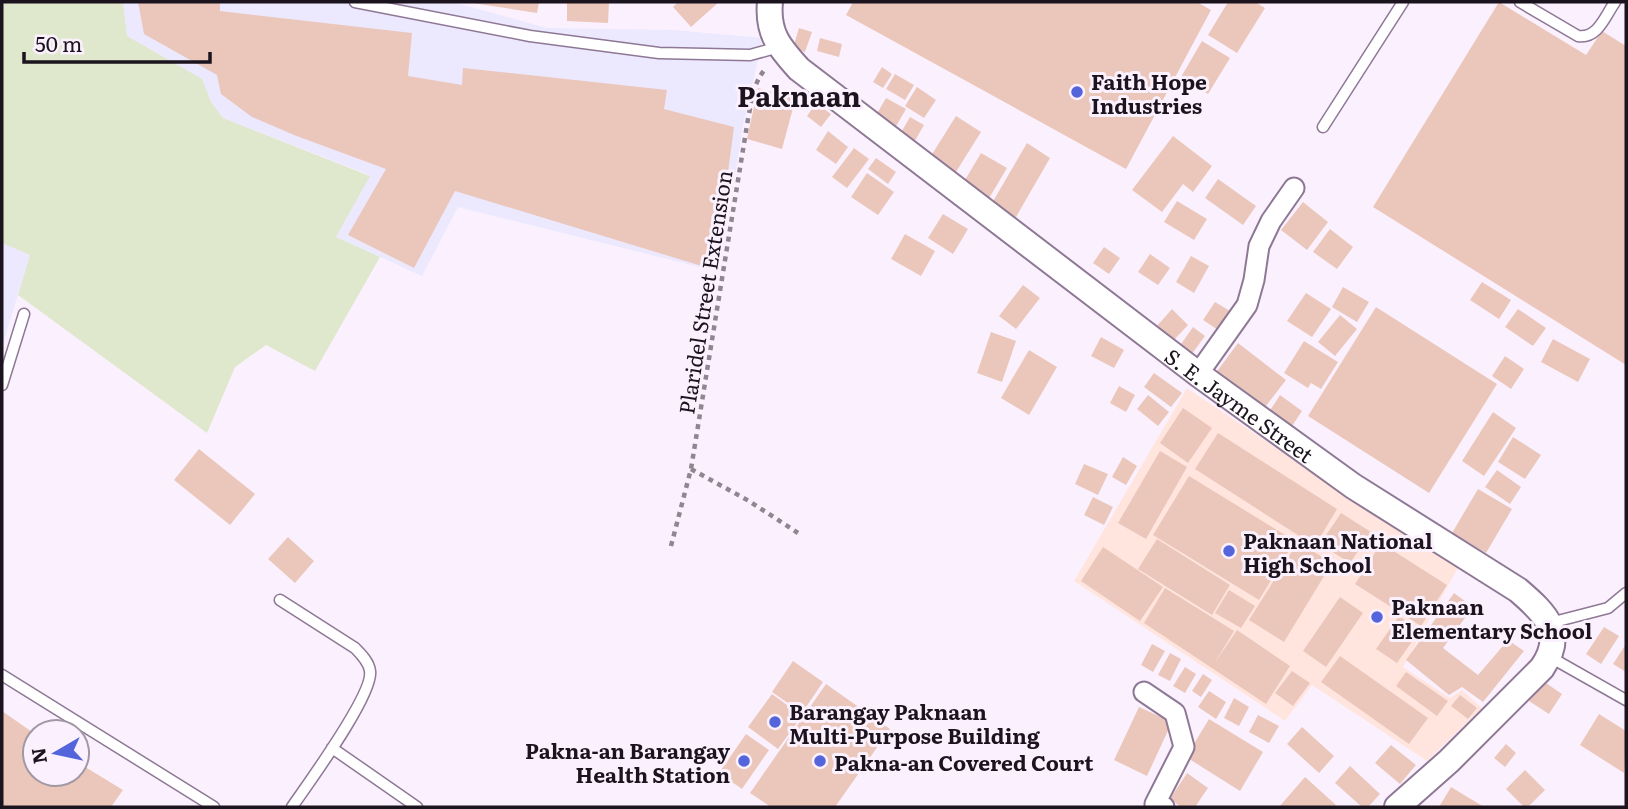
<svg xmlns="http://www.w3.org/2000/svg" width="1628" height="809" viewBox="0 0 1628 809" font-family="Literata,serif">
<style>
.commercial{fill:#ece8fe}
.education{fill:#ffe5de}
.green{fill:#dfe7cd}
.building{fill:#ebc7bb}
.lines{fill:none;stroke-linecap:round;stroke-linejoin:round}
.service-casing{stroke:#8e7895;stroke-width:13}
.minor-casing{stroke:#8e7895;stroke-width:23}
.tertiary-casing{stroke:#8e7895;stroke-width:28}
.path{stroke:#8f8692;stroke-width:4.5;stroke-dasharray:5 5;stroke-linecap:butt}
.service{stroke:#fff;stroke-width:10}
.minor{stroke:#fff;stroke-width:19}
.tertiary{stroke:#fff;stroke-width:24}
.poi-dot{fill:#5464db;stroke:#fbf1fe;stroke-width:2.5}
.labels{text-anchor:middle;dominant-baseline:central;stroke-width:6;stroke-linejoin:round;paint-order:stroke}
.poi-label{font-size:21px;font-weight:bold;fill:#1b131e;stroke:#fbf1fe;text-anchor:start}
.street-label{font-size:21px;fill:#1b131e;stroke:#fbf1fe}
.district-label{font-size:28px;font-weight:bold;fill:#1b131e;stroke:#fbf1fe}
</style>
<rect width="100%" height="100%" fill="#fbf1fe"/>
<path class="commercial" d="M123,2h329l95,26 127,2 89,8 -20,87 -23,147 -262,-65 -36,69 -86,-39 34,-62 -147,-57 -12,-16 -10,-23 -74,-43z
M2,243l28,12 -28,92z"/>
<path class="education" d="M1187,388l199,134 72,46 -55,99 47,31 12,-8 20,18 -55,53 -115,-76 -27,36 -211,-140z"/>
<path class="green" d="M2,2h121l4,34 75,43 9,23 12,16 147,58 -34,61 44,20 -65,114 -49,-26 -31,22 -28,66 -189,-138 12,-40 -28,-12z"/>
<path class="building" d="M138,2h82v9l192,22 -4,43 54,9 1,-17 204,22 -3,19 70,18 -19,143 -260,-79 -41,77 -66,-33 38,-66 -92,-34 -42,-18 -31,-23 -4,-19 -73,-41z
M466,2h73l-2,11z
M567,2h42l-1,21 -41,-2z
M678,2h41l-28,25 -18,-20z
M853,2h344l14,8 -85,159 -280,-154z
M1228,2h27l10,6 -28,45 -29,-18z
M1499,2l87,53 16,-24 24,15v319l-253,-158z
M799,28l13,4 -7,20 -12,-4z
M820,38l22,6 -3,13 -22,-6z
M1202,41l28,17 -22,36 -27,-17z
M882,67l10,7 -9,14 -10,-6z
M895,74l19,11 -9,15 -19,-11z
M917,87l19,13 -12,18 -19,-12z
M758,88l38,9 -14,52 -35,-10z
M886,98l20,11 -11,19 -20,-11z
M816,103l15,11 -10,13 -14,-11z
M956,116l25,16 -27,43 -25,-16z
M910,117l14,8 -11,19 -14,-8z
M828,131l20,16 -12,17 -20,-14z
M1173,136l39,30 -19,26 -10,-8 -21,28 -30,-22z
M1027,143l23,15 -34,59 -24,-14z
M854,148l15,11 -22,29 -15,-11z
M981,153l26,15 -19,32 -26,-15z
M876,158l20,14 -8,12 -20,-15z
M867,173l27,19 -16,23 -27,-18z
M1218,179l38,27 -13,19 -38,-27z
M1177,201l30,18 -13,21 -30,-18z
M1303,202l25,20 -21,28 -26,-20z
M943,214l25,15 -15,25 -25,-16z
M1330,229l23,18 -16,22 -24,-17z
M905,234l30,17 -14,25 -30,-17z
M1104,247l16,11 -11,16 -16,-11z
M1150,254l20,14 -12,17 -20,-13z
M1191,256l18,10 -15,27 -18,-11z
M1482,282l29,18 -12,19 -29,-19z
M1023,285l17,13 -24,31 -17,-13z
M1343,287l26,15 -12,20 -25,-15z
M1306,293l25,16 -19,28 -25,-16z
M1215,302l15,9 -12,19 -15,-10z
M1376,307l121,77 -68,109 -121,-77z
M1172,309l16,16 -16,17 -16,-15z
M1518,309l28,19 -13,18 -28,-19z
M1340,315l17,14 -22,27 -17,-14z
M1193,327l12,9 -14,19 -12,-8z
M991,332l25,9 -14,41 -25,-9z
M1101,337l23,13 -10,18 -23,-12z
M1553,339l37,20 -12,23 -37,-20z
M1304,341l34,21 -17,27 -10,-6 -3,5 -24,-15z
M1238,343l48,37 -24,31 -47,-37z
M1029,350l28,17 -28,48 -28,-17z
M1505,356l19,13 -13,20 -19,-13z
M1154,373l28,20 -11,14 -27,-20z
M1119,386l16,9 -9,17 -16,-9z
M1148,395l21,17 -11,14 -21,-17z
M1280,395l22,16 -12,18 -23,-14z
M1183,408l29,20 -24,35 -28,-20z
M1493,412l23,16 -32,48 -22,-15z
M1218,433l119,76 -22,37 -120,-77z
M1513,437l28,18 -16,24 -27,-17z
M199,449l56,45 -25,31 -56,-45z
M1160,451l27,16 -41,72 -28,-16z
M1123,457l14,9 -11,19 -14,-8z
M1084,464l24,10 -10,21 -23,-11z
M1497,470l24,17 -11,17 -25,-17z
M1189,476l106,65 -36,59 -106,-65z
M1478,489l34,20 -26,44 -34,-20z
M1093,497l20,10 -9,18 -20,-10z
M1341,513l30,19 -21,31 -30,-19z
M288,537l26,24 -19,22 -27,-24z
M1157,539l73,46 -18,30 -74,-46z
M1298,542l34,21 -48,79 -35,-22z
M1381,543l66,42 -26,41 -66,-42z
M1103,547l60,40 -23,34 -59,-40z
M1165,588l69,43 -20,33 23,-34 53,36 -24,38 -122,-81z
M1229,590l26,16 -14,22 -26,-15z
M1454,593l19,14 -30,41 35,27 30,-35 16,11 -41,51 -21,-15 -13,8 -43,-35z
M1340,597l23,16 -37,54 -23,-16z
M1399,616l21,14 -23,33 -21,-14z
M1604,627l15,9 -18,28 -15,-10z
M1152,644l13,7 -12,21 -12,-7z
M1626,644v28l-13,-8z
M1170,653l11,6 -11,22 -12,-6z
M1340,656l88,62 -19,26 -88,-62z
M793,661l30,21 -21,31 -30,-21z
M1185,667l11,7 -11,19 -12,-7z
M1292,671l18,12 -17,23 -18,-13z
M1406,672l42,29 -11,15 -41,-30z
M1203,674l9,6 -11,17 -9,-6z
M1543,681l19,13 -13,20 -20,-13z
M826,684l64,45 -55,78h-64l-21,-14z
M1209,691l17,11 -10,17 -18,-12z
M772,694l30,22 -24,33 -30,-22z
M1460,695l17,13 -9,11 -17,-13z
M1234,698l15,9 -10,19 -15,-8z
M1139,707l33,15 -25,54 -33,-16z
M2,711l33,23v40h42v-12l46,28 -12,17h-109z
M1599,714l27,17 -2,42 -44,-28z
M1258,715l21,11 -10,17 -20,-11z
M1209,719l54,33 -23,39 -54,-34z
M1302,727l32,29 -15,17 -32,-29z
M746,734l23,16 -27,39 -23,-16z
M1506,744l10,9 -11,14 -11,-9z
M1391,745l25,20 -16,19 -25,-21z
M1350,766l30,28 -12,13h-6l-27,-24z
M1525,770l20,20 -17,17h-4l-18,-18z
M1187,773l21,15 -13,19h-14l-11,-8z
M1305,777l31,28 -2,2h-55z
M1451,787l33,20h-45z"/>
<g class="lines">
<g class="service-casing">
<path id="service" d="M355,2l175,34 129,17 91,2 29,-8
M1520,2l58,34c20,3 27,-20 37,-34
M1323,127l80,-125
M2,385l22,-71
M280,600l75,48c6,6 14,14 15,23 4,23 -63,114 -78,136
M1550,623l58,-15 18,-15
M1550,657l76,43
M2,675l212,132
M332,748l85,59"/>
</g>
<g class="minor-casing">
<path id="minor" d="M1198,374l49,-69 7,-25 5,-34 12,-25 23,-33
M1144,692l31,21 9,34 -29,57 9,3"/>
</g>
<g class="tertiary-casing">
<g id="tertiary">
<path id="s1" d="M770,2c-3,31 9,45 29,67l399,305 155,112 165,104c28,24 48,43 24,78l-93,93 -52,46"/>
</g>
</g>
<path class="path" d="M691,469l58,32 49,32
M671,546l20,-77 57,-350c4,-19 5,-36 18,-51"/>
<use href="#service" class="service"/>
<use href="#minor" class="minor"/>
<use href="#tertiary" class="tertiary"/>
</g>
<g class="poi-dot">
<circle cx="1077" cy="92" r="7"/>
<circle cx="1229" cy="551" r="7"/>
<circle cx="1377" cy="617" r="7"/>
<circle cx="775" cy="722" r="7"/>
<circle cx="744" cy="761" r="7"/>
<circle cx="820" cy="761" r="7"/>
</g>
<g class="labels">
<g class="poi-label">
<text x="1091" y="80">Faith Hope<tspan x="1091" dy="24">Industries</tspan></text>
<text x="1243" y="539">Paknaan National<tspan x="1243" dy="24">High School</tspan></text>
<text x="1391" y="605">Paknaan<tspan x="1391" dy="24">Elementary School</tspan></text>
<text x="789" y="710">Barangay Paknaan<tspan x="789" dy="24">Multi-Purpose Building</tspan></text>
<text x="730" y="749" text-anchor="end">Pakna-an Barangay<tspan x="730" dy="24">Health Station</tspan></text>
<text x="834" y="761">Pakna-an Covered Court</text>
</g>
<g class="street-label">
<text transform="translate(704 292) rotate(-81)">Plaridel Street Extension</text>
<text stroke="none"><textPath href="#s1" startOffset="630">S. E. Jayme Street</textPath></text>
</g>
<g class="district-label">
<text x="799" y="95">Paknaan</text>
</g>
</g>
<rect width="1628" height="809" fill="none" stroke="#1b131e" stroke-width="7"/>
<g transform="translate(56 753) rotate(261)"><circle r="33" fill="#fbf1fe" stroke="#a198a4" stroke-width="2"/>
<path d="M0-5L12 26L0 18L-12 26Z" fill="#5464db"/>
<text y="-10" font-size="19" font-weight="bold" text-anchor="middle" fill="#1b131e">N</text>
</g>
<path d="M24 52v10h186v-10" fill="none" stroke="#1b131e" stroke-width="3.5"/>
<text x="35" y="52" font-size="21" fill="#1b131e" stroke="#fbf1fe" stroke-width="5" paint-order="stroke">50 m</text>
</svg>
